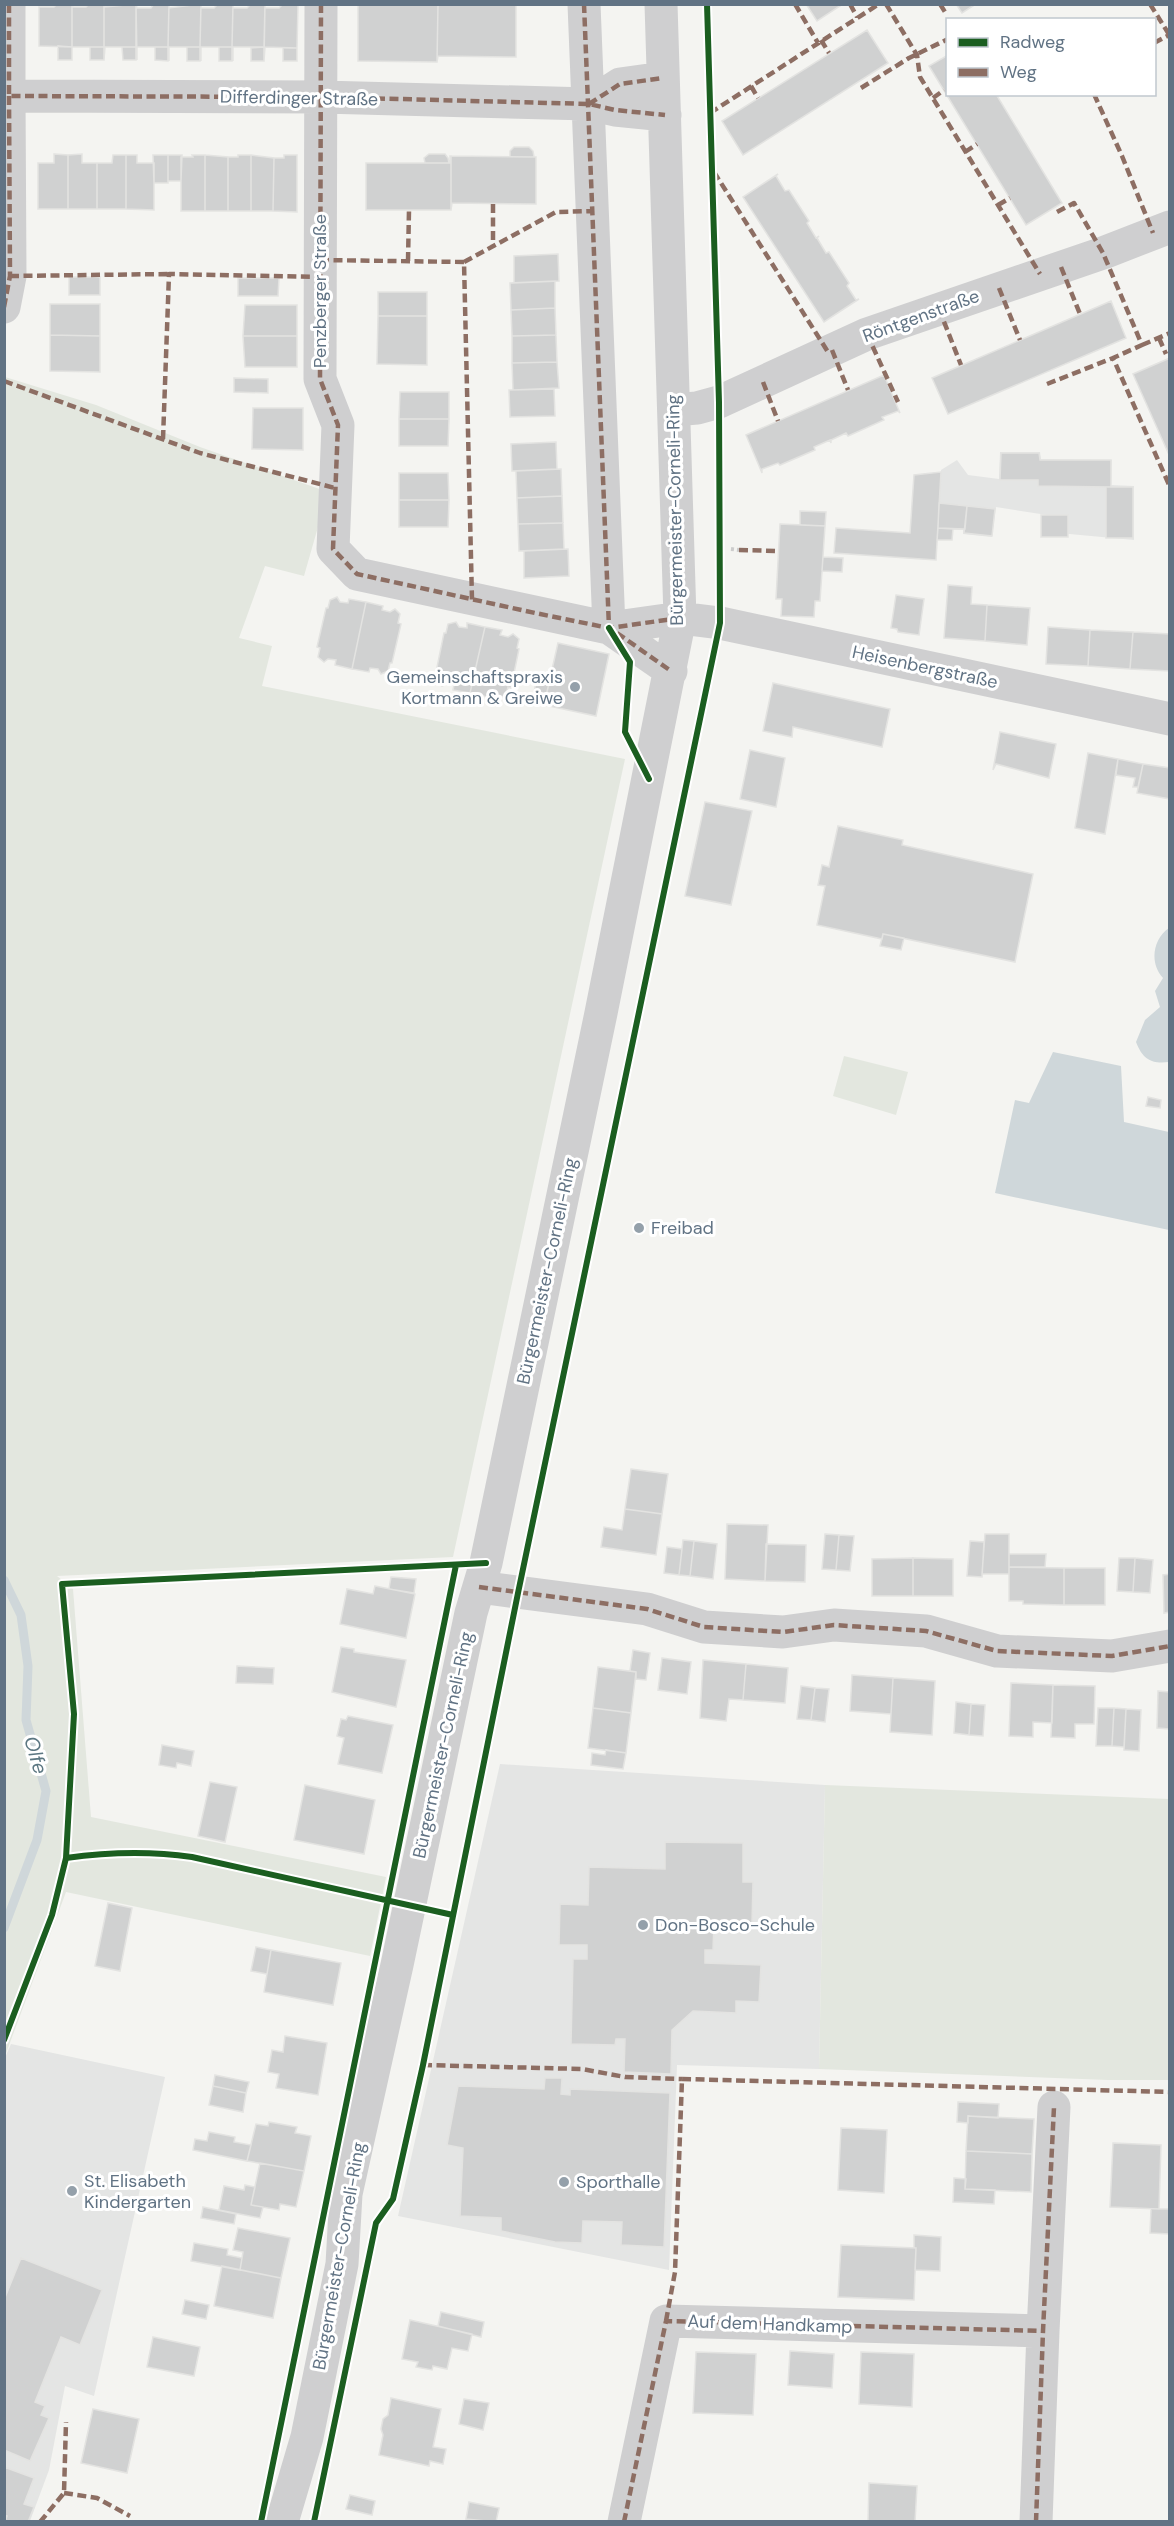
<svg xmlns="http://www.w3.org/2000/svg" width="1174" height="2526" viewBox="0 0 1174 2526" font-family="'DM Sans',sans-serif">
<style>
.built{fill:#e4e5e4}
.green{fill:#e3e7df}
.water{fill:#cfd7da}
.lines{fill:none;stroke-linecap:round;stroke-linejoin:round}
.stream{stroke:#cfd7da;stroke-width:9}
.building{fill:#d0d1d1;stroke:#e3e3e1;stroke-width:1.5}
.path{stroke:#ccc;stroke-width:4;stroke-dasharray:3 3;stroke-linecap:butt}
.minor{stroke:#cfcfd0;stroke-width:33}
.quiet{stroke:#8d6e63;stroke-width:4.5;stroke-dasharray:9 4.5;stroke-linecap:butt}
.cycleway-casing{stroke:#fff;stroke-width:10}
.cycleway{stroke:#1b5e20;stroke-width:6}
.poi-dot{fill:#94a0aa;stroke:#fff;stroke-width:2}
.labels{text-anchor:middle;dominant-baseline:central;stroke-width:6;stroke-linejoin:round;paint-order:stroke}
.street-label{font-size:18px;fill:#617384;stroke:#fff}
.poi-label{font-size:18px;fill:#617384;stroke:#fff;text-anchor:start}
.water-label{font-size:20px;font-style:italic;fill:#5c7782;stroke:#fff}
</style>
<rect width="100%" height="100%" fill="#f4f4f1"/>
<path class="built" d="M1000,452h40l1,7 71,1 -1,25 23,1v54l-86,-8 -1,-17 -51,-8 -4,30 -29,-3v-4l-25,-1 3,-59 16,-10 11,15 31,4z
M500,1764l325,21 -6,284 -142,-4 -8,205 -271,-54z
M11,2044l154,33 -71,319 -29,-10 -16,84 -19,51h-25l-1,-461z"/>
<path class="green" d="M5,377l91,28 104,42 128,45 -24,84 -39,-10 -26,72 33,8 -10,40 363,73 -172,798 -396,19 16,13 18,228 295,60 -16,79 -304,-64 -61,164z
M844,1056l64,16 -12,43 -63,-19z
M825,1785l344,14v281h-61l-289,-11z"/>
<path class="water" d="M1169,928v134c-17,2 -26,-2 -33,-20l9,-22 15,-13 -5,-16 8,-13c-14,-15 -10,-39 6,-50z
M1053,1052l68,14 3,56 45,10v98l-174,-37 20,-93 14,3z"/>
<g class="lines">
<path class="stream" d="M4,1580l17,35 7,51 -2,54 20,71 -9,49 -33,88"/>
</g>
<path class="building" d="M57,4h15v43l-33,-1v-39h15z
M72,4l1,3h13l3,-3h15v43h-32v13z
M104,4l1,3 31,-3v43h-31l-1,13z
M136,4l1,4h14l3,-4h15l-1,43h-31v13z
M169,4v4l32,-4 -1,43h-31v14l-1,-14z
M201,4v4h13l4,-4h15l-1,43h-31v14l-1,-14z
M233,4v4h14l4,-4h14l-1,43h-31v14l-1,-14z
M265,4v4h14l4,-4h15l-1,44 -32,-1 -1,14z
M358,4h80l-1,58 -79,-1z
M438,4h78v53l-78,-1 -1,6z
M806,4h37l-26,17z
M956,4h20l-14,9z
M867,30l21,33 -145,92 -21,-34z
M58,46l14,1v13h-14z
M90,47h14v13h-14z
M122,47h14v13h-13z
M155,47h13v14l-13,-1z
M187,47h13v14h-13z
M219,47h13v14h-13z
M264,47v14h-13v-13z
M283,48h14v13h-14z
M948,55v39h48l66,109 -36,22 -97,-159z
M514,147h15l4,4 1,6h-24v-6z
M54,154l14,1v54h-30v-46h16z
M82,154v9h15v46h-29v-54z
M429,154h16l3,4 1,5h-24l-1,-5z
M113,155h13v54h-29v-46h15z
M126,155h11v8h17v47l-28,-1z
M153,155h15v28h-14z
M168,155h14l-1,26h-13z
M192,155h13v56h-24v-54h12z
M205,155l23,2v54h-23z
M238,155h13v56h-23v-54h10z
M251,155l23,3 -1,53h-22z
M284,155h13v57l-24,-1 1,-53h10z
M450,156h1v54h-85v-47h84z
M451,156l85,1v47l-84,-1 -1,7z
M778,174l-2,2 9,15 4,-1 20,31 -2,2 9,15 3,-2 -2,2 9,15 3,-1 20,31 -2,3 9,14 3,-1 -35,23 -81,-125z
M558,254l1,27 -45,2v-27z
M69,277h31v18h-31z
M238,278h41l-1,18h-40z
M555,281v27l-44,2 -1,-27z
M378,292h49v24h-49z
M1111,301l15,37 -178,76 -16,-36z
M50,304h50v32l-50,-1z
M245,305h52v31h-54z
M555,308l1,27 -44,1 -1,-26z
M378,316h49v49l-50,-1z
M50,335l50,1v36l-50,-1z
M556,335l1,27 -45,1v-27z
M243,336h54v31h-52z
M1170,358v99l-37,-83z
M557,362l2,26 -46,2 -1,-27z
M884,375l16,38 -2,-2 -16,6 2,3 -36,16 -2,-3 -15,7v3l-1,-3 -16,7 1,3 -35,15 -2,-2 -16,6v4l-16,-38z
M234,378l34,1v14l-34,-1z
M554,389l1,27 -45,1 -1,-27z
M400,392h49v27h-50z
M253,408h50v42l-51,-1z
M399,419h50l-1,27h-49z
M556,442l1,27 -45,2 -1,-27z
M1001,453h38l1,7h71v27l-73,-1v-6h-38z
M561,469l1,27 -45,2 -1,-27z
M941,472l-5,88 -102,-7 2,-25 74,5 4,-58z
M399,473h49l1,27h-50z
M1106,487h27v51h-27z
M562,496l1,27 -45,1 -1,-26z
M399,500h50l-1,27h-49z
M939,503l28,3 -2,23 -27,-1z
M967,506l28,3 -3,27 -28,-3z
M800,511l26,1 -1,14 -25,-1z
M1041,515h27v22h-27z
M563,523l1,26 -45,2 -1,-27z
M780,524l45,2 -5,75h-5l-1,16 -33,-1 1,-17h-6z
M938,528l15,1 -1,11h-15z
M568,549l1,27 -45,2v-27z
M823,557l20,1 -1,14 -20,-1z
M948,585l24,2 -1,17 16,1 -2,36 -41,-3z
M896,595l28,4 -5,36 -21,-3 -1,-3 -6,-1z
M337,597l3,5 8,1 1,-4 17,3 -14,67 -17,-4 1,-5 -8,-1 -4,3 -6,-5 2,-9 -3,-1 9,-39h2l2,-8z
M366,602l17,4 -1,4 8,2 5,-3 5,5 -2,9 3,1 -9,39h-2l-2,8 -7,3 -3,-5 -8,-1 -1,4 -17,-3z
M987,605l43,3 -3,37 -42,-4z
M456,622l3,5 8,1v-5l18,4 -15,66 -17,-3 1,-5 -8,-1 -4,2 -6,-5 2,-9h-2l8,-39h2l2,-9z
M485,627l17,3 -2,5 8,2 5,-3 6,5 -2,9 2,1 -8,39 -3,-1 -2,9 -7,2 -3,-4 -8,-2 -1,5 -17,-4z
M1048,627l42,3 -2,36 -42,-2z
M1090,630l43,2 -3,37 -42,-3z
M1133,632l37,2v37l-40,-2z
M558,643l51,11 -13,62 -52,-11z
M537,677l13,2 -6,26 -12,-2z
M773,683l117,26 -8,38 -89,-20 -1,10 -29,-6z
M1000,732l56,12 -7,34 -53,-14 -3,6z
M750,750l35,8 -9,49 -36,-8z
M1088,753l30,6 -13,75 -30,-6z
M1118,759l25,5 -5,23h-5l2,-9 -19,-3z
M1143,764l27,4v31l-33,-6z
M705,802l47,9 -21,94 -46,-9z
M838,826l65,14 -1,5 131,29 -18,88 -132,-28 -1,5 -65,-14 8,-39 -7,-1 4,-20 7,2z
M883,934l21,4 -3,12 -21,-4z
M1148,1097l13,3 -1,8 -14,-2z
M631,1469l37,5 -6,40 -37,-5z
M625,1509l37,5 -6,41 -55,-8 3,-20 18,3z
M727,1524l41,1 -3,56 -40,-2z
M825,1534l14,1 -3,35 -14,-1z
M985,1534h24v40h-27z
M839,1535l15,1 -4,35 -14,-1z
M683,1540l11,1 -4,35 -11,-1z
M694,1541l23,3 -4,35 -23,-3z
M970,1541l14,1 -2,35 -15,-1z
M766,1544l40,1 -1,37 -40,-1z
M667,1547l15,2 -3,26 -15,-2z
M1009,1554h37l-1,13h-36z
M913,1558l40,1v37h-40z
M913,1558v38h-41v-37z
M1119,1558h16l-2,34 -16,-1z
M1135,1558l18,2 -3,33 -17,-1z
M1009,1567l55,1v37l-41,-1v-3h-14z
M1064,1568h41v37h-41z
M1170,1574v38l-6,1 -1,-38z
M391,1577l25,2 -2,14 -25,-4z
M375,1586l40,8 -9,44 -66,-14 7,-35 26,5z
M341,1647l13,2v3l52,8 -10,47 -64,-15z
M633,1650l17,3 -4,27 -10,-1v-7l-6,-1z
M662,1658l29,4 -4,32 -29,-4z
M703,1660l43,4 -3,36 -14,-1 -3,22 -26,-3z
M746,1664l42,4 -3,35 -42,-3z
M237,1666l37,2 -1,16 -37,-1z
M598,1667l38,5 -5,41 -38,-5z
M852,1675l41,3 -2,36 -41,-3z
M893,1678l42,3 -3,54 -42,-3z
M1011,1683l42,2 -1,38 -19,-1v15l-24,-1z
M1053,1685l42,1 -1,38h-19v14l-24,-1z
M801,1686l14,2 -4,32 -14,-1z
M815,1688l14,1 -4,33 -14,-2z
M1158,1691l12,1v37l-13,-1z
M956,1702l15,2 -2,31 -15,-2z
M971,1704l14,1 -2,31 -14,-1z
M593,1708l38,5 -5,40 -38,-5z
M1098,1708h16l-2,38h-16z
M1114,1708l12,1 -2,38 -12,-1z
M1126,1709l15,1 -2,41 -15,-1z
M348,1716l45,9 -11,48 -44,-9 6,-26 -7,-2 4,-17 5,1z
M162,1745l32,6 -3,15 -14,-3 -1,5 -17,-3z
M606,1750l20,3 -3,16 -32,-4 1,-12 13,2z
M210,1782l27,5 -12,55 -27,-6z
M305,1785l70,15 -11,54 -70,-14z
M665,1842l78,1v39h10l-1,42 -38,-1 -1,27h-8v13l56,2 -2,37 -23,-1v12l-43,-2 -21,19 -1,44 -47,-2 1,-33h-9l-1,6 -44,-1 2,-85h14v-14h-28l1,-41 28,1 1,-38 76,2z
M108,1903l24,5 -12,63 -25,-5z
M256,1947l15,3 -4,24 -16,-3z
M271,1950l70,13 -8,42 -69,-13z
M285,2036l42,7 -9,52 -42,-7 3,-14 -11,-2 4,-22 11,2z
M215,2075l34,7 -3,11 -33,-7z
M545,2078h17l-1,16 9,1v-6l100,4 -6,154 -43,-2 1,-23 -39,-1 -1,22 -27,-1 -54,-11v-13l-41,-2 3,-68 -16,-3 11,-59 86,3z
M213,2086l33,7 -3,19 -34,-7z
M958,2102l41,2 -1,14 -30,-2v7l-11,-1z
M968,2116l66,3 -2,35 -66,-3z
M269,2122l28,5 -2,6 16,3 -7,35 -57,-10 9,-37 12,2z
M841,2128l46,2 -3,63 -46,-3z
M209,2132l26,5 -1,5 17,3 -4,16 -54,-11 2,-11 12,2z
M1113,2143l48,2 -2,64 -49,-2z
M966,2151l66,3 -1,38 -66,-3z
M260,2163l44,8 -8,36 -16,-3 -1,6 -28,-5z
M954,2178l12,1 -1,10 30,1 -1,14 -41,-2z
M245,2185l10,2 -4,18 12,2 -3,11 -41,-8 5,-24 20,4z
M203,2207l33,7 -2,10 -33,-6z
M1151,2209h19v25l-20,-1z
M238,2228l52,10 -9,40 -41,-8 3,-18 -10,-2z
M914,2235l27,2 -1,34 -25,-1 1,-22h-2z
M194,2243l34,6 -1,6 15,3 -2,12 -49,-9z
M841,2245l75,3 -2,52 -76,-3z
M21,2258l81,32 -22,55 -19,-8 -26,65 10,4 -4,9 8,3 -19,43 -26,-11v-150z
M222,2266l59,12 -8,40 -59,-12z
M185,2300l24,5 -3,14 -24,-5z
M441,2312l43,10 -3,15 -43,-11z
M410,2320l62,14 -4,17 -16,-3 -5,21 -14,-3 -1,4 -16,-3 2,-5 -16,-3z
M153,2337l47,10 -6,29 -47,-9z
M790,2351l44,3 -2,34 -44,-3z
M696,2352l60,2 -3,61 -60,-2z
M861,2352l53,2 -2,53 -53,-3z
M391,2398l50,11 -8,38 13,2 -3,15 -13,-3 -1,5 -50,-11 4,-20 -2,-6 2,-10 5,-4z
M464,2399l25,4 -6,27 -24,-6z
M93,2409l46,10 -12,54 -46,-10z
M4,2467l30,11 -10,26 10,3 -6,15h-23l2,-6 -3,-1z
M869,2483l48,3 -2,36h-47z
M350,2495l25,6 -3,14 -26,-6z
M469,2502l30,6 -3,14 -30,-3z"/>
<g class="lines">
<path class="path" d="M731,549l8,1"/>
<path class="minor" d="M9,4v92l313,1 267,7 26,6 50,5
M321,4l-1,375 18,46 -5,124 24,25 252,54 71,-10 40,5 450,96
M584,4l25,624
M589,104l31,-20 43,-6
M4,307l6,-31 -1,-180
M674,410l23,-2 22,-6 148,-68 236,-81 67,-26
M609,628l62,43
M479,1587l168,22 57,18 79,5 51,-7 92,6 71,20 115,5 58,-10
M282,2522l25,-85 35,-173 4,-70 51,-229 74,-352 15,-50 115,-550 79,-395 -19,-614
M624,2522l42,-201 377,10 11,-224
M1036,2522l7,-191"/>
<path class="quiet" d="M9,4v92l313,1 267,7 26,6 50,5
M321,4l-1,375 18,46 -5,124 24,25 178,39 74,15 71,-10
M584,4l25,624 3,5
M795,4l23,39
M850,4l7,13
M886,4l31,51 3,22 120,197
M940,4l5,8
M1150,4l20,32
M821,40l8,13
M1154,43l15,-8
M751,86l7,12
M861,88l48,-30 39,-19
M1094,94l28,62 31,77
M933,98l11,-8
M589,104l31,-20 43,-6
M710,113l169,-109
M965,152l12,-8
M714,172l114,180
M493,204v42
M998,205l12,-7
M1057,212l17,-9 29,50 39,92 -29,13 57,129
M320,260l144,2 8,338
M408,261l1,-51
M464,262l92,-50 37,-1
M1061,267l19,47
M10,276l159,-2
M999,288l21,52
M4,307l6,-31 -1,-180
M939,309l22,56
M867,334l31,68
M1159,338l7,16
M1142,345l28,-12
M832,350l16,40
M4,381l196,72 135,35
M763,382l15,39
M1047,384l66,-26
M163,439l6,-165 151,3
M739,550l39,1
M617,633l54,38
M479,1587l168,22 57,18 79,5 51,-7 92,6 71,20 115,5 58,-10
M423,2065l159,4 43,8 57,2
M666,2321l9,-49 7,-193 488,13
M64,2493l33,5 33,18
M40,2522l24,-29 2,-71
M624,2522l42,-201 377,10 11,-224
M1036,2522l7,-191"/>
<g class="cycleway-casing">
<path id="cycleway" d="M609,628l21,34 -5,70 24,47
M66,1858l8,-144 -12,-130 424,-21
M4,2040l48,-125 14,-57c43,-6 84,-7 126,-1l261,58
M261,2522l195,-957
M314,2522l62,-299 17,-24 30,-134 95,-472 202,-970 -1,-221 -12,-398"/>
</g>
<use href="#cycleway" class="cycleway"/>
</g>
<g class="poi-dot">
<circle cx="575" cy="687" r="6"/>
<circle cx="639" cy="1228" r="6"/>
<circle cx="643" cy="1925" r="6"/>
<circle cx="564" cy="2182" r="6"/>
<circle cx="72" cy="2191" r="6"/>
</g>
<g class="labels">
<g class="street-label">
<text transform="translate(299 98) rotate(1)">Differdinger Straße</text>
<text transform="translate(320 291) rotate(-90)">Penzberger Straße</text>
<text transform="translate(921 316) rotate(-20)">Röntgenstraße</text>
<text transform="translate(675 510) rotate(-91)">Bürgermeister-Corneli-Ring</text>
<text transform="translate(925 667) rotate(12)">Heisenbergstraße</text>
<text transform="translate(547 1271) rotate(-78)">Bürgermeister-Corneli-Ring</text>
<text transform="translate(443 1745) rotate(-78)">Bürgermeister-Corneli-Ring</text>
<text transform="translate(339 2256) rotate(-80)">Bürgermeister-Corneli-Ring</text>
<text transform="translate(770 2324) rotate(2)">Auf dem Handkamp</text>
</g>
<g class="poi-label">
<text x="563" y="677" text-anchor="end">Gemeinschaftspraxis<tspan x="563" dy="21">Kortmann &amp; Greiwe</tspan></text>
<text x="651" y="1228">Freibad</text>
<text x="655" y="1925">Don-Bosco-Schule</text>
<text x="84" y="2181">St. Elisabeth<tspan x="84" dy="21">Kindergarten</tspan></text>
<text x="576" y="2182">Sporthalle</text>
</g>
<g class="water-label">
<text transform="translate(36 1755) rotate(74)">Olfe</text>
</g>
</g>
<rect width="1174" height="2526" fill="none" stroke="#617384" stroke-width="12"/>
<rect x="946" y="18" width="210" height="78" fill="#ffffff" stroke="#c0c7ce" stroke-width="1.5"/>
<rect x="958" y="38" width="30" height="9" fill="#1b5e20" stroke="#c0c7ce" stroke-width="1.5"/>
<text x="1000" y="48" font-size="18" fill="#617384">Radweg</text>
<rect x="958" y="68" width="30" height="9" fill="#8d6e63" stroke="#c0c7ce" stroke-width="1.5"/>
<text x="1000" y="78" font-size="18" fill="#617384">Weg</text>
</svg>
